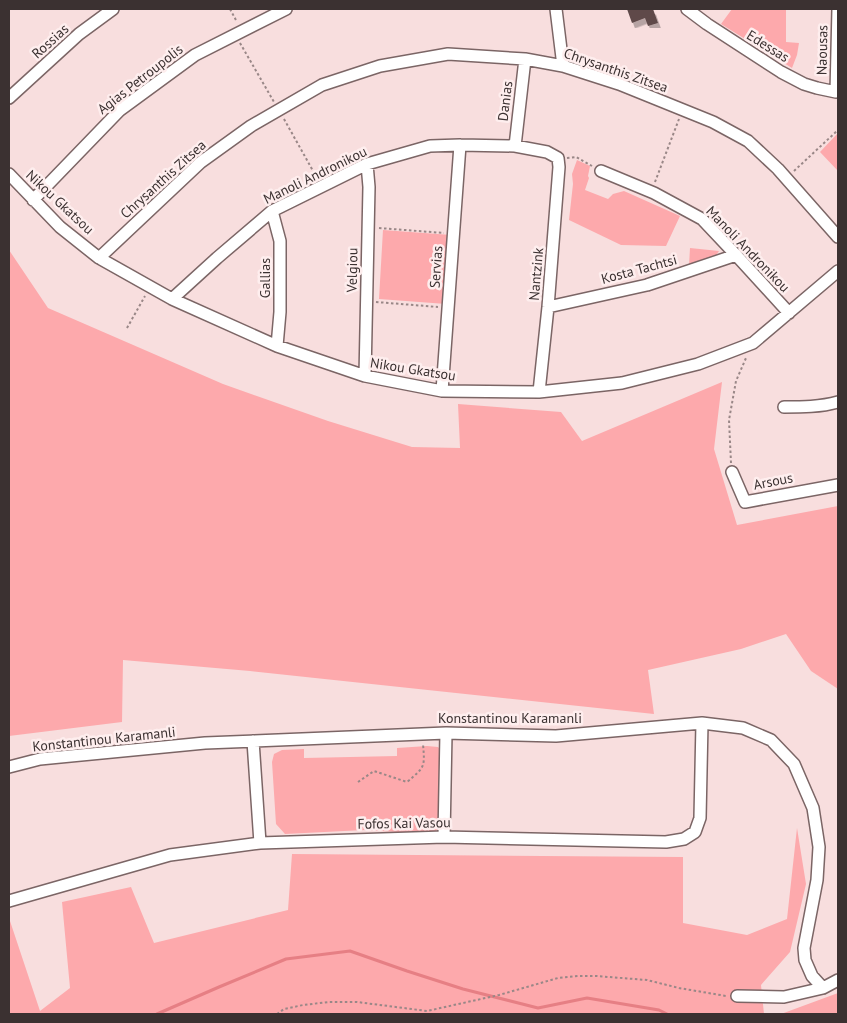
<svg xmlns="http://www.w3.org/2000/svg" width="847" height="1023" viewBox="0 0 847 1023" font-family="'PT Sans',sans-serif">
<style>
.green{fill:#fda9ac}
.lines{fill:none;stroke-linecap:round;stroke-linejoin:round}
.stream{stroke:#e67f84;stroke-width:3}
.building{fill:#5e4949;filter:url(#shadow)}
.minor-casing{stroke:#7b6565;stroke-width:14}
.path{stroke:#998787;stroke-width:2;stroke-dasharray:2.5 2.5;stroke-linecap:butt}
.minor{stroke:#fff;stroke-width:11}
.labels{text-anchor:middle;dominant-baseline:central;stroke-width:5;stroke-linejoin:round;paint-order:stroke}
.street-label{font-size:14px;fill:#3b3131;stroke:#feeeee}
</style>
<defs>
<filter id="shadow"><feDropShadow dx="3" dy="5.5" stdDeviation="0" flood-color="#0004"/></filter>
</defs>
<rect width="100%" height="100%" fill="#f8dede"/>
<path class="green" d="M732,9h54v33l13,1 -2,12 -5,13 -71,-44z
M838,133v38l-18,-19z
M577,160l13,6 -2,10 1,2 -4,12 23,9 5,-5 11,-3 56,25 -14,30 -45,-1 -52,-25 4,-36 -1,-10z
M383,230l68,5 -5,69 -67,-5z
M690,248l29,3 -4,6 -26,9z
M9,250l39,58 175,76 105,37 84,26 48,1 -2,-44 103,8 21,29 140,-59 -8,67 23,76 101,-19v183l-27,-18 -25,-37 -45,15 -93,21 6,44 -404,-43 -127,-11 -1,62 -113,14z
M427,746l11,1 6,7 -3,74 -11,6 -66,-4 -79,4 -9,-10 -4,-62 2,-8 8,-4 22,-1v9l93,-2v-8z
M797,828l9,56 -16,68 -29,33 3,29h-755v-96l31,93 30,-23 -8,-86 69,-15 23,56 134,-33 4,-56 391,3v66l64,12 40,-16z
M838,993v21h-57z"/>
<g class="lines">
<path class="stream" d="M157,1014l62,-27 67,-28 64,-8 57,20 56,18 75,19 49,-10 72,12 8,4"/>
</g>
<path class="building" d="M627,9h26l5,14 -10,3 -3,-8 -13,5z"/>
<g class="lines">
<g class="minor-casing">
<path id="minor" d="M556,9l7,57
M687,9l20,15 74,48 23,12 13,4 19,4
M836,92l2,-83
M9,98l70,-64 34,-25
M515,146l10,-87
M601,171l53,22 48,26 34,36 53,58
M9,174l51,53 39,31 73,41 105,47 88,30 77,15 97,1 83,-9 76,-19 55,-21 85,-72
M33,200l87,-90 75,-55 91,-46
M272,211l8,30v71l-3,34
M99,258l102,-96 50,-36 71,-41 58,-19 68,-12 77,5 38,7 56,18 94,38 35,19 30,28 60,68
M172,299l45,-41 55,-47 95,-47 63,-18 30,-1 55,1 32,6 11,6 1,9 -11,140 -9,85
M548,307l99,-22 89,-30
M365,376l4,-189 -2,-23
M442,391l18,-246
M784,407c18,0 36,0 54,-5
M732,472l13,30 93,-17
M253,741l7,102
M9,767l31,-8 165,-16 241,-10 110,3 146,-13 41,5 28,12 23,24 19,44 6,39 -2,33 -13,68 1,12 7,16 11,12
M444,837l2,-104
M9,901l161,-46 90,-12 184,-6 222,5 18,-3 11,-7 5,-14 2,-95
M737,996l47,1 39,-9 15,-8"/>
</g>
<path class="path" d="M230,9l7,13
M240,43l34,59
M284,119l33,59
M567,158l9,-1 16,9
M794,171l44,-41
M655,182l24,-63
M379,228l65,5
M376,302l62,5
M127,328l18,-32
M731,463l-2,-43 7,-39 10,-23
M358,782l16,-11 33,11c18,-15 18,-15 16,-38
M277,1014l7,-5 19,-4 26,-3h28l70,9 72,-16 59,-17 20,-2h18l51,4 32,8 47,8"/>
<use href="#minor" class="minor"/>
</g>
<g class="labels">
<g class="street-label">
<text transform="translate(50 41) rotate(-42)">Rossias</text>
<text transform="translate(768 46) rotate(32)">Edessas</text>
<text transform="translate(822 50) rotate(-89)">Naousas</text>
<text transform="translate(616 70) rotate(19)">Chrysanthis Zitsea</text>
<text transform="translate(140 79) rotate(-38)">Agias Petroupolis</text>
<text transform="translate(505 101) rotate(-83)">Danias</text>
<text transform="translate(315 175) rotate(-26)">Manoli Andronikou</text>
<text transform="translate(163 179) rotate(-42)">Chrysanthis Zitsea</text>
<text transform="translate(60 202) rotate(43)">Nikou Gkatsou</text>
<text transform="translate(748 249) rotate(46)">Manoli Andronikou</text>
<text transform="translate(436 267) rotate(-86)">Servias</text>
<text transform="translate(639 269) rotate(-15)">Kosta Tachtsi</text>
<text transform="translate(352 270) rotate(-89)">Velgiou</text>
<text transform="translate(536 274) rotate(-85)">Nantzink</text>
<text transform="translate(265 278) rotate(-90)">Gallias</text>
<text transform="translate(413 369) rotate(9)">Nikou Gkatsou</text>
<text transform="translate(773 481) rotate(-11)">Arsous</text>
<text x="510" y="718">Konstantinou Karamanli</text>
<text transform="translate(104 739) rotate(-6)">Konstantinou Karamanli</text>
<text transform="translate(404 823) rotate(-1)">Fofos Kai Vasou</text>
</g>
</g>
<rect width="847" height="1023" fill="none" stroke="#3b3131" stroke-width="20"/>
</svg>
